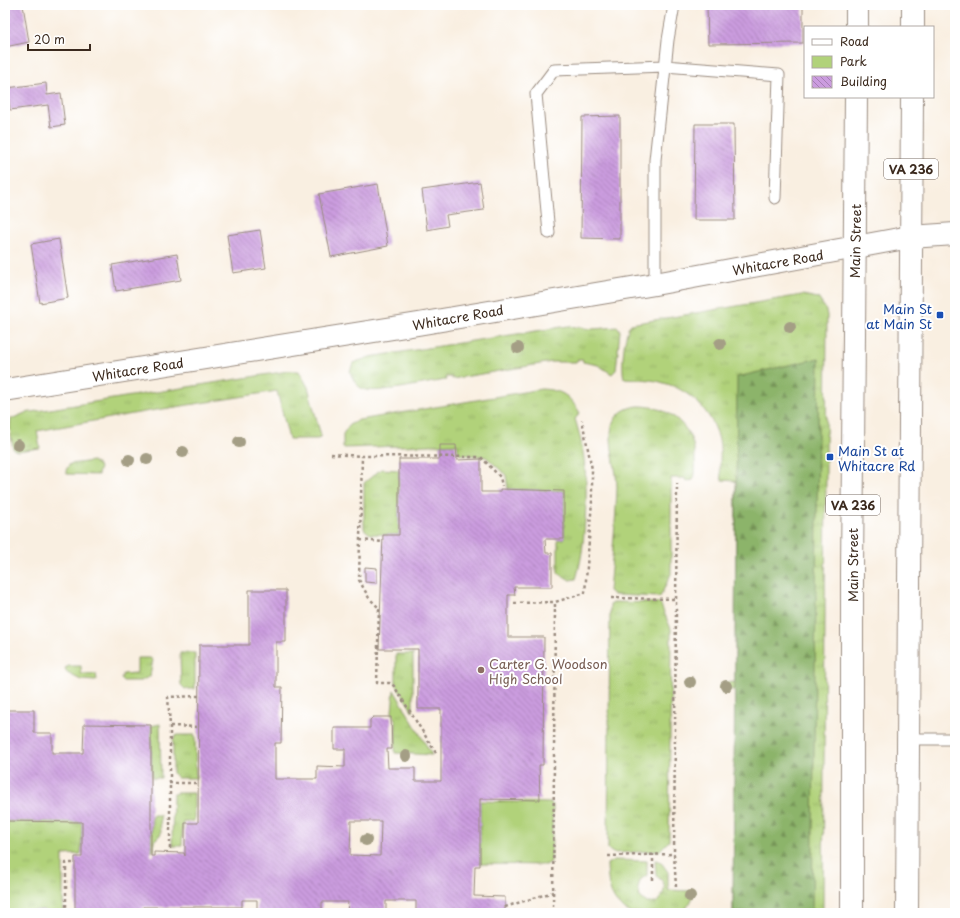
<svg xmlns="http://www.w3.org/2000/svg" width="960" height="918" viewBox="0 0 960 918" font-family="'Playpen Sans',sans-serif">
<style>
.grass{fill:url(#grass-tufts);stroke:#767e4c}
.forest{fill:url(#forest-firs);stroke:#646f44}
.green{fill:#b1d27a;stroke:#767e4c}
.building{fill:url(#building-back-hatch);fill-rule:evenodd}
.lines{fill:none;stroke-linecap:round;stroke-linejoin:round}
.service-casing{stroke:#9a8c80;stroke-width:13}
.minor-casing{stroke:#9a8c80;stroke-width:24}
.tertiary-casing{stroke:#9a8c80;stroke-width:24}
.primary-casing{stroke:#9a8c80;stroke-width:24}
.path{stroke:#9a8c80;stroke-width:2.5;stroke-dasharray:3 3;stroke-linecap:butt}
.service{stroke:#fff;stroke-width:11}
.minor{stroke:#fff;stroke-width:22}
.tertiary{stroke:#fff;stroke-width:22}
.primary{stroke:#fff;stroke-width:22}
.tree{fill:#a49e85}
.transit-dot{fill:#1a4fb4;stroke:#fff;stroke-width:1.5}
.education-dot{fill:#8d6e63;stroke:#fff;stroke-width:1.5}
.labels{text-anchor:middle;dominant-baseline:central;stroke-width:4;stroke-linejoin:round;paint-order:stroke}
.shield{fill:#fff;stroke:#766a62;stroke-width:1}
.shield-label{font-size:12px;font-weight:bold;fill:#3b2a1e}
.street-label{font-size:13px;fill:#3b2a1e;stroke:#fff}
.transit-label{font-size:13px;fill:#164399;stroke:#fff;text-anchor:end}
.education-label{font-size:13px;fill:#785e54;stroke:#fff;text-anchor:start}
</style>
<defs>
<pattern id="grass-tufts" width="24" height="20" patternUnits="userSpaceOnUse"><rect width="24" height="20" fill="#b1d27a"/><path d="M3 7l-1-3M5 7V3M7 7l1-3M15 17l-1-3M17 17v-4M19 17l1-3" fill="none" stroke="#99b469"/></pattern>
<pattern id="forest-firs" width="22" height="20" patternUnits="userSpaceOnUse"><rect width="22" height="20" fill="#8cb46a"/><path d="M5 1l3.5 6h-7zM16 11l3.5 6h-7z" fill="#749357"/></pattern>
<pattern id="building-back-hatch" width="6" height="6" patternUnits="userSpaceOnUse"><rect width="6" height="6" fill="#cb9cdf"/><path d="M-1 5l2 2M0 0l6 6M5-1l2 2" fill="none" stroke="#a67fb4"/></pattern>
</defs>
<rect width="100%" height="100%" fill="#fff"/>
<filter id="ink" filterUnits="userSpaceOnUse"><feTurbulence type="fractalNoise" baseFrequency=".025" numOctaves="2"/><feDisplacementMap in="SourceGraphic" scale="8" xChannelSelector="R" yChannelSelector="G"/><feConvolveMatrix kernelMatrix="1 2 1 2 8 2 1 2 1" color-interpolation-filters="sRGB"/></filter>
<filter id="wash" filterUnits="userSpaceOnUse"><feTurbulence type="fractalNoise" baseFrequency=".012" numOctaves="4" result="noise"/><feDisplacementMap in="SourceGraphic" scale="16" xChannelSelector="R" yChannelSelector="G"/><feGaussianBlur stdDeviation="0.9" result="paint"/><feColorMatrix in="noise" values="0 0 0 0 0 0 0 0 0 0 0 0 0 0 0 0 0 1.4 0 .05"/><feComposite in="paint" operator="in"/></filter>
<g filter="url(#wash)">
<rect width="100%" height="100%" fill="#f9efe1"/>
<path class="grass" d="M802,295l16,3 7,10 2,7 -4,598h-90l2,-223 -14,-1 -2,-3 3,-3 13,-1 1,-201 -14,-1c-4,-12 0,-28 -3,-40 -6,-27 -29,-50 -55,-57 -12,-4 -27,-4 -40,-5 -3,-10 0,-47 7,-54z
M568,326l24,3 26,-2 2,4 -4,39 -4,4 -14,-9 -15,-3v-2h-6l-1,2h-24l-100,17v-2h-7l1,3c-17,2 -70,15 -83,9 -7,-3 -10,-10 -13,-17l3,-9 17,-6z
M288,371h11l9,16 13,49 -3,3h-29l-12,-48 -133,21 -107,19 3,17 -23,3 -4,-2 -3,-21 1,-9 14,-6z
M541,389c21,1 28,6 39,24l-5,6c12,37 13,73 9,112 -1,17 -3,31 -8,48l-6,1 -12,-7v-34h6v-48l-56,-2 -2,-14 -20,-18 -27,-3 -2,-10 -114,4v-14l6,-9 10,-5z
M639,406c32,0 57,23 56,55 0,7 1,13 -2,19l-7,1 -1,-3h-14v96l-11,23 -46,-2 -5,-4c3,-34 7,-69 8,-104 0,-17 -9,-45 -5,-61 4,-13 14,-19 27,-20z
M93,461l7,6 -2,8 -31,-1 -1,-4 4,-6z
M381,469l18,1v65l-29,-1 -6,-5v-46z
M615,602l45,1 11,26 -2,212 -10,10 -46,2 -5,-4 2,-244z
M180,653h15v36h-10l-4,-4z
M396,654h17v58l-17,-28z
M137,658h13l3,2 -3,16 -9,5h-18l-2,-2 2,-5 14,-1z
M69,666h12v8h15l1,6 -1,1 -15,-1 -14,-7 -2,-5z
M394,690l38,65 -37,-2 1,-31 -4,-10z
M160,724l1,54h-9l-1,-52z
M177,735h18l1,43h-19l-4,-5v-34z
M176,793h18v28h-11l-1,25h-10l1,-51z
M152,815h8l1,19 -7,7v10h-3z
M5,821l77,1 -1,32 -18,1v58h-19v-3l-39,3z
M614,860l33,1v14l-7,5 -2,8 2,9 7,6h9c9,-9 13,-20 0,-27l-1,-16 5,1 8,11v18l23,1c4,10 -4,17 -12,22h-48c-22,-11 -23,-27 -24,-49z"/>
<path class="forest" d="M819,358l-7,555h-79l4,-536z"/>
<path class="green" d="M480,801l71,2 2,2 -2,57 -5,3 -66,-1z"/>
<g id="blocks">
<path class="building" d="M5,5h18l6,37 -24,5z
M707,5h96v38l-95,1z
M46,83l1,12 14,-2 4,32 -14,2 -3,-22 -38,5 -3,-22z
M620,116v123l-39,-1 1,-121z
M695,124h39l1,96h-41z
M480,182l4,28 -38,5 2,11 -21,4 -5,-40z
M378,184l10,62 -57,11 -12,-63z
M260,230l6,38 -33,5 -6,-38z
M59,239l9,59 -28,5 -9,-59z
M177,254l4,26 -65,11 -4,-26z
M440,445h16l1,15 24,-1v33h19v-3l64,2v48h-19l1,14h6v34h-38l1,8h-7v42h36l-1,128h-4l1,35 -60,-1v67h-5l-1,30 31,1v16h-89v-12h-30v12h-39l1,-11h-26v11h-65v-13h-15v7h-99v6h-68v-56h7v-35l-77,-1v-111h29v23h18v20h31l1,-29 67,1v131h3v-4l30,1 1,3v-33h13l1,-178h50v-55h37v52h-10v45h6l-1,56h-6v36h42v-13l28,1v-18h-11v-21h36v-8l3,-3h18l1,32h-5l1,19h27v13h26v-72h-23v-60h-39l4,-114h16v-76h41zM351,821h30l-1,35 -30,-1z
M365,567l12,1v15l-12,-1z
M44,910v3h-23v-2z"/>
</g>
</g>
<g filter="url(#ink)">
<use href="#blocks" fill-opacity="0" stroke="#9a8c80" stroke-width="1"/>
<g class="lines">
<g class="service-casing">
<path id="service" d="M549,233l-13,-139 18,-24 111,-4 114,9 -4,123
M655,284v-124l13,-120 6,-35
M908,739h47"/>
</g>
<g class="minor-casing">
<path id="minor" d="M910,237l45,-3"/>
</g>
<g class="tertiary-casing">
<path id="tertiary" d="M5,390l413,-66 237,-40 255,-47"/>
</g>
<g class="primary-casing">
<path id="primary" d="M857,27v-22
M913,27v-22
M852,913v-341l4,-475
M907,913l5,-816"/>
</g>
<path class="path" d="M331,454l31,2
M360,540l23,2
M611,598l66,1
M514,603l41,-1 30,-9 7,-92v-32l-10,-49
M170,726l29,1
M436,753l-42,-67 -4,-3h-13l2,-75 -10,-10 -10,-18 3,-124 119,1 19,20 2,9
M169,783h29
M170,849v-123l-2,-29 31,-1
M608,856l66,-2
M653,880v-26
M676,887l-2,-33 3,-370
M505,907l48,-15
M66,913v-50h9
M553,913l2,-311"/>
<use href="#service" class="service"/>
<use href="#minor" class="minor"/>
<use href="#tertiary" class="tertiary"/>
<use href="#primary" class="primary"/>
</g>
<g class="tree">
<circle cx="790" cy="327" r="6"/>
<circle cx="720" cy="344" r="6"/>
<circle cx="518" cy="348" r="6"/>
<circle cx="239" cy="442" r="6"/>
<circle cx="18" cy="445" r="6"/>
<circle cx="183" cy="452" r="6"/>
<circle cx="147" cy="459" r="6"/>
<circle cx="129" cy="460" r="6"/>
<circle cx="690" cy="682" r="6"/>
<circle cx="726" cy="686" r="6"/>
<circle cx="406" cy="756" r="6"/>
<circle cx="366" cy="840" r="6"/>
<circle cx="690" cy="896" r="6"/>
</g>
</g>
<g class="transit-dot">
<rect x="936" y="311" width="8" height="8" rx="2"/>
<rect x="826" y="453" width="8" height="8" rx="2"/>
</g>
<circle class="education-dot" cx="481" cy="670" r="4"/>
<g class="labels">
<g class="shield">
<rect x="884" y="159" width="54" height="20" rx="3"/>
<rect x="826" y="495" width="54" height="20" rx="3"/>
</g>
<g class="shield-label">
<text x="911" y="169">VA 236</text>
<text x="853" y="505">VA 236</text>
</g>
<g class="street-label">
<text transform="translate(855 241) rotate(-89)">Main Street</text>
<text transform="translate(778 262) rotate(-10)">Whitacre Road</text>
<text transform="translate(458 317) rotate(-10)">Whitacre Road</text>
<text transform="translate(138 369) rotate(-9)">Whitacre Road</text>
<text transform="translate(852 565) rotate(-90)">Main Street</text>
</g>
<g class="transit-label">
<text x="932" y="308">Main St<tspan x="932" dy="15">at Main St</tspan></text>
<text x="838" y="450" text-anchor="start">Main St at<tspan x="838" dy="15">Whitacre Rd</tspan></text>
</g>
<g class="education-label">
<text x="489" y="663">Carter G. Woodson<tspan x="489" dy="15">High School</tspan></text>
</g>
</g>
<rect width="960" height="918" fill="none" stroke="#fff" stroke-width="20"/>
<rect x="804" y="26" width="130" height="72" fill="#ffffff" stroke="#b1aaa5"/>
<rect x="812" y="39" width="20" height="6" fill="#ffffff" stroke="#b1aaa5"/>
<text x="840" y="46" font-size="12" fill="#3b2a1e">Road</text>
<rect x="812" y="56" width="20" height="12" fill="#b1d27a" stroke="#b1aaa5"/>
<text x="840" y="66" font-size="12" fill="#3b2a1e">Park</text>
<rect x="812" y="76" width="20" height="12" fill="url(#building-back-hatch)" stroke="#b1aaa5"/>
<text x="840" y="86" font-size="12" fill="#3b2a1e">Building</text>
<path d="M28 44v6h62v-6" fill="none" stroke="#3b2a1e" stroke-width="2"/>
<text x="34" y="44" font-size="12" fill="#3b2a1e" stroke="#ffffff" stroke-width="3" paint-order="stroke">20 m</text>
</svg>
